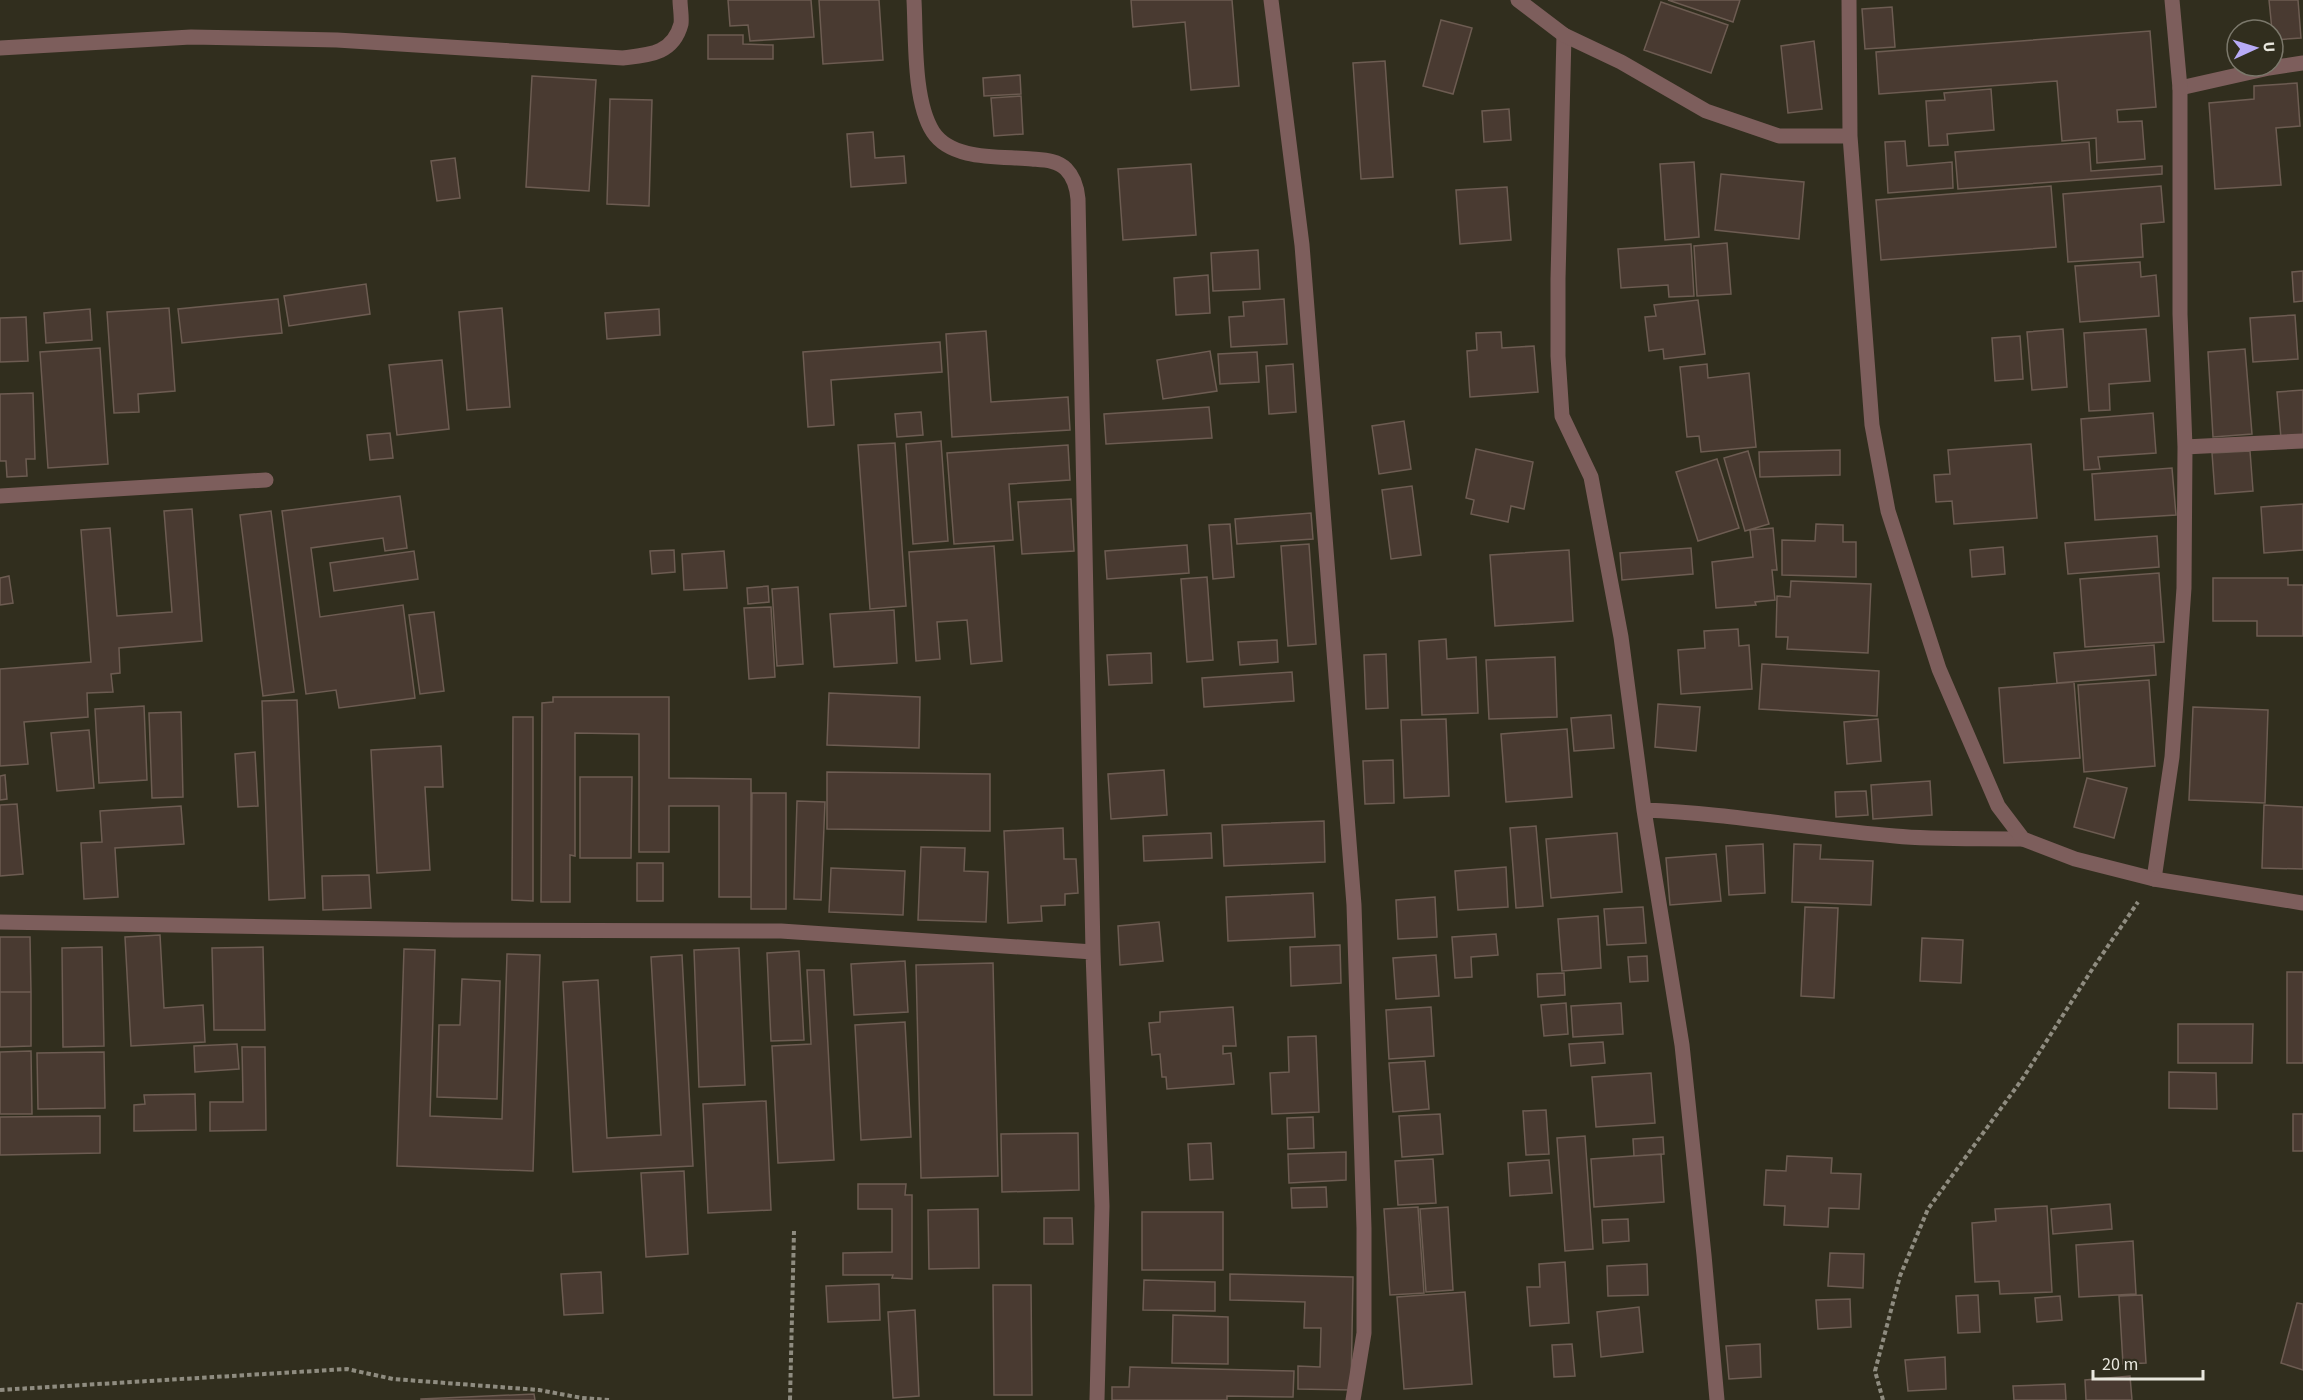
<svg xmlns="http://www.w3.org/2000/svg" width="2303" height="1400" viewBox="0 0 2303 1400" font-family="'Source Sans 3',sans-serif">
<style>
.building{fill:#493a31;stroke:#6d5c52;stroke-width:1.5}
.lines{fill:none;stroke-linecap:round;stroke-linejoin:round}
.path{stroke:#8f8c80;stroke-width:4;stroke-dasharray:4.5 3;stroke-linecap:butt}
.service{stroke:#7d5e5c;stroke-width:15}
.minor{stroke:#7d5e5c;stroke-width:15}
.tertiary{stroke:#7d5e5c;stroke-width:15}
</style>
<rect width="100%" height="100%" fill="#312e1e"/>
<path class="building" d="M728,0h83l3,37 -64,4 -2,-16 -18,1z
M819,0h60l4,60 -60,4z
M1131,0h101l7,86 -48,4 -6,-68 -52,5z
M1668,0h72l-7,22z
M2269,0h29l3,38 -28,2z
M1661,2l67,23 -17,48 -67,-23z
M1892,7l3,40 -30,2 -3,-40z
M1441,20l31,8 -19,66 -30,-8z
M2150,31l6,76 -39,3 1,12 24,-1 3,38 -48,4 -1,-25 -34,3 -5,-60 -178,13 -3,-42z
M708,35h35v9l30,1v14h-65z
M1814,41l8,68 -34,4 -7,-67z
M1385,61l8,116 -32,2 -8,-116z
M1020,75l1,19 -37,2 -1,-18z
M532,76l64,4 -7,111 -63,-4z
M2297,83l3,43 -24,2 5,57 -66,4 -6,-86 45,-4v-13z
M1991,89l3,41 -47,4 1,11 -19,1 -3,-45 19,-1 -1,-7z
M1021,96l2,38 -29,2 -3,-38z
M610,99l42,1 -3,106 -42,-2z
M1509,109l2,31 -27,2 -2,-31z
M873,132l2,26 29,-2 2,27 -55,4 -4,-53z
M1905,141l2,25 45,-4 1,26 -65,5 -3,-51z
M2089,142l2,29 71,-5v8l-204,15 -3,-37z
M455,158l5,40 -23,3 -6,-40z
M1694,162l5,75 -34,3 -5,-76z
M1191,164l5,71 -73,5 -5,-71z
M1721,174l83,8 -5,57 -84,-9z
M2051,186l5,61 -175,13 -5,-60z
M2161,186l3,36 -23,2 2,33 -75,5 -5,-68z
M1507,187l4,53 -51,4 -4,-54z
M1727,243l4,51 -34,2 -3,-50z
M1691,244l3,52 -25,1 -1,-12 -47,3 -3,-39z
M1258,250l2,39 -47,2 -2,-38z
M2140,262l1,15 15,-2 3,41 -79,6 -5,-56z
M2303,271v30l-9,1 -2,-30z
M1208,275l2,38 -34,2 -2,-37z
M366,284l4,30 -81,12 -5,-30z
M278,299l4,34 -100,10 -4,-34z
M1284,299l3,45 -56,3 -2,-30 15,-1 -1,-14z
M1698,300l7,54 -41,5 -1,-10 -14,2 -4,-34 11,-1 -2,-11z
M169,308l6,83 -37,3 1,18 -25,1 -7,-101z
M502,308l8,99 -43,3 -8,-98z
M90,309l2,31 -46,3 -2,-30z
M659,309l1,26 -53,4 -2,-26z
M2295,315l3,44 -45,3 -3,-44z
M26,317l2,44 -28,1v-44z
M2063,329l4,58 -35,3 -5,-58z
M2146,329l4,52 -41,3 1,26 -21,1 -5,-78z
M986,331l5,71 77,-5 2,33 -118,7 -6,-103z
M1501,332l1,16 32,-2 4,46 -68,5 -3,-46 10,-1 -1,-17z
M2020,336l3,43 -28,2 -3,-43z
M940,342l2,30 -111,8 3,45 -26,2 -5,-75z
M100,348l8,116 -60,4 -8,-116z
M2245,349l7,85 -39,3 -5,-85z
M1210,351l7,40 -54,8 -6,-39z
M1257,352l2,30 -39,2 -2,-30z
M442,360l7,69 -52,6 -8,-70z
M1293,364l3,48 -27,2 -3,-48z
M1707,364l1,14 41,-5 7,74 -55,5 -2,-16 -12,1 -7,-70z
M2303,390v46l-22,2 -4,-46z
M33,393l2,66h-9l1,17 -20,1 -1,-16h-6v-67z
M1209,407l3,31 -106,6 -2,-30z
M921,412l2,23 -26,2 -2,-23z
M2153,413l3,40 -58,4 2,12 -16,1 -3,-51z
M1404,421l7,48 -32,5 -7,-48z
M390,433l3,25 -23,2 -3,-25z
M941,441l7,100 -35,3 -7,-100z
M895,443l11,163 -36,3 -12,-164z
M2031,444l6,74 -83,6 -2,-23 -16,1 -2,-27 16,-1 -2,-24z
M1068,445l2,35 -61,4 4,56 -59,4 -7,-91z
M1476,449l57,13 -9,47 -13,-3 -3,16 -37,-8 3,-14 -8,-2z
M1840,450v25l-80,2 -1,-25z
M1748,451l21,73 -24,7 -21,-73z
M2250,451l3,40 -38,3 -3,-41z
M1717,459l22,69 -41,13 -22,-69z
M2172,468l4,47 -81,5 -3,-46z
M1412,486l9,69 -30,4 -9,-69z
M400,496l7,52 -22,3 -2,-13 -72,10 9,69 83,-12 12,93 -76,10 -3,-18 -30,4 -24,-183z
M1071,499l3,52 -52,3 -4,-52z
M2303,504v46l-39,3 -3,-46z
M192,509l10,132 -83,7 1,25 -9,1 2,18 -26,1 1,24 -64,5 4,42 -28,2v-97l91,-7 -10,-132 29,-2 7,88 55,-4 -8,-101z
M271,511l23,181 -31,4 -23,-181z
M1311,513l2,26 -76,5 -2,-25z
M1230,524l4,53 -21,2 -4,-54z
M1816,524l27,1v17h13v35l-74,-2v-35l33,1z
M1773,528l4,42h-5l3,30 -20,2 1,3 -40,3 -4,-46 41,-5 -3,-27z
M2157,536l2,31 -91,7 -3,-31z
M1309,544l7,100 -28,2 -7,-100z
M1187,545l2,28 -82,6 -2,-28z
M994,546l8,115 -31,3 -4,-44 -30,2 3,37 -24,2 -7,-109z
M2003,547l2,27 -33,3 -2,-27z
M1691,548l2,26 -71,6 -2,-27z
M674,550l1,22 -23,2 -2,-23z
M1569,550l4,71 -78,5 -5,-71z
M414,551l4,28 -84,12 -4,-28z
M724,551l3,37 -43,2 -2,-36z
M2159,573l5,69 -79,5 -5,-68z
M9,576l4,27 -13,2v-27z
M1207,577l6,83 -26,2 -6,-83z
M2213,578h75v7h15v51h-46v-15h-44z
M1791,581l80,3 -3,69 -81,-4 1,-12h-12l1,-41 13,1z
M768,586l1,16 -21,2 -1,-16z
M798,587l5,77 -26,2 -5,-77z
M771,607l4,70 -26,2 -5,-71z
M894,610l3,53 -63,4 -4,-53z
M434,612l10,79 -24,3 -11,-79z
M1738,629l1,17 10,-1 3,44 -71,5 -3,-44 27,-2 -1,-17z
M1446,639l1,20 29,-2 2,56 -56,2 -3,-74z
M1277,640l1,22 -38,3 -2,-23z
M2154,645l2,30 -99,8 -3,-30z
M1151,653l1,30 -43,2 -2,-30z
M1386,654l2,54 -22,1 -2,-54z
M1555,657l2,60 -68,2 -3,-59z
M1762,664l117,7 -2,45 -118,-7z
M1292,672l2,29 -90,6 -2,-29z
M2149,680l6,86 -71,6 -6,-87z
M2074,682l6,76 -76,5 -5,-75z
M829,693l91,4 -1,51 -92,-3z
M553,697h116v81l82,1v118h-32v-91h-50v46h-30v-118l-64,-1v123l-5,-1v47h-29l1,-199 11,-1z
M297,700l8,198 -36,2 -7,-199z
M1658,704l42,3 -4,44 -41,-4z
M144,706l3,74 -48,3 -4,-74z
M2193,707l75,3 -3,93 -76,-3z
M181,712l2,85 -31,1 -3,-85z
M1611,715l3,33 -40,3 -3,-33z
M513,717h20v184l-21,-1z
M1446,719l3,77 -45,2 -3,-78z
M1878,719l3,42 -34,3 -3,-42z
M1567,729l5,68 -66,5 -5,-68z
M89,730l5,58 -37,3 -6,-58z
M441,746l2,41h-18l5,83 -53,3 -6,-123z
M255,752l3,54 -20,1 -3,-53z
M1393,760l1,43 -29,1 -2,-43z
M1164,770l3,45 -56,4 -3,-45z
M827,772l163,2v57l-163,-2z
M5,775l2,24 -7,1v-24z
M580,777h52l-1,81h-51z
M2087,778l40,10 -13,50 -40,-11z
M1930,781l2,34 -59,4 -2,-34z
M1866,791l2,24 -32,2 -1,-25z
M752,793h34v116h-35z
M797,801l28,1 -4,98 -27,-1z
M17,804l6,70 -23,2v-71z
M2264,805l39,2v62l-41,-1z
M181,806l3,38 -69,4 3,49 -34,2 -3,-56 21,-1 -2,-31z
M1324,821l1,41 -101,4 -2,-41z
M1536,826l7,80 -27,2 -6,-80z
M1063,828l1,31h12l2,34 -13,1v11l-24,1 1,15 -34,2 -4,-92z
M1211,833l1,25 -68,3 -1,-25z
M1617,833l5,59 -71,6 -5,-59z
M1763,844l2,49 -36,2 -3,-49z
M1794,844l27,1 -1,14 53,2 -2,44 -79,-3z
M921,847l44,1 -1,23 24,1 -2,50 -68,-2z
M1716,854l5,47 -51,4 -4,-47z
M637,863h26v38h-26z
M1506,867l2,40 -50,3 -3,-39z
M831,868l74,3 -2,44 -74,-3z
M369,875l2,33 -48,2 -1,-34z
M1313,893l2,44 -87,4 -2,-44z
M1435,897l2,40 -39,2 -2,-39z
M1643,907l3,36 -39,2 -3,-36z
M1805,907l33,1 -4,90 -33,-2z
M1598,916l3,52 -39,3 -4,-52z
M1159,922l4,39 -43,4 -2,-39z
M1496,934l2,21 -27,2 1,20 -17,1 -3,-41z
M160,935l4,73 39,-3 2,37 -74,4 -6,-109z
M0,937h30l1,55h-31z
M1922,938l41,2 -2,43 -41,-2z
M1340,945l1,38 -50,3 -1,-39z
M102,947l2,99 -41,1 -1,-99z
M263,947l2,83h-51l-2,-82z
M739,948l6,137 -46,2 -5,-137z
M404,949l31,1 -5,166 72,3 5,-165 33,1 -7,216 -136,-5z
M799,951l5,89 -33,1 -4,-88z
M682,955l11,211 -120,6 -10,-190 35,-2 9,158 54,-3 -10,-178z
M1436,955l3,41 -43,3 -3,-41z
M1647,956l1,25 -18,1 -2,-25z
M905,961l3,51 -54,3 -3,-51z
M993,963l5,213 -77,2 -5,-213z
M807,970h17l10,190 -56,3 -6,-117 39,-2z
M2287,972h16v91h-16z
M1564,973l1,22 -27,2 -1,-23z
M462,979l38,2 -3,118 -60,-2 2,-72h21z
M0,992h31v54l-31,1z
M1566,1003l2,31 -24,2 -3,-31z
M1621,1003l2,31 -50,3 -2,-31z
M1233,1007l3,39h-13v8l8,-1 3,31 -67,5 -1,-12h-4l-2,-23 -8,1 -3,-32 11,-1v-10z
M1431,1007l3,49 -45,3 -3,-49z
M905,1022l6,115 -50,3 -6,-115z
M2178,1024h75l-1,39h-74z
M1316,1036l3,76 -47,2 -2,-41 19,-1 -1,-35z
M1603,1042l2,21 -34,3 -2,-22z
M237,1044l2,25 -44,3 -1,-26z
M242,1047h23l1,83 -56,1v-29h33z
M31,1051l1,63h-32v-62z
M104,1052l1,56 -67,1 -1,-56z
M1425,1061l4,48 -36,3 -4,-49z
M2169,1072l47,1 1,36 -48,-1z
M1651,1073l4,50 -59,4 -4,-50z
M195,1094l1,36 -62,1v-26l11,-1 -1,-9z
M766,1101l5,109 -63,3 -5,-109z
M1546,1110l3,44 -23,1 -3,-44z
M1440,1114l3,40 -41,3 -3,-41z
M2293,1114h10v37h-10z
M100,1116v37l-100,2v-38z
M1313,1117l1,31 -26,1 -1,-31z
M1078,1133l1,57 -77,2 -1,-58z
M1585,1136l8,113 -28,2 -8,-113z
M1663,1137l1,17 -30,2 -1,-17z
M1211,1143l2,36 -23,1 -2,-36z
M1346,1152v28l-57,3 -1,-29z
M1661,1154l3,48 -70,5 -3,-48z
M1787,1156l45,2 -1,15 30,1 -2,35 -30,-1 -1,19 -44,-2 1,-19 -21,-1 2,-35 20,1z
M1433,1159l3,44 -38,2 -3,-44z
M1549,1160l3,33 -42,3 -2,-33z
M684,1171l4,83 -42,3 -5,-84z
M858,1184h48l-1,11h7v84l-20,-1 1,-3h-50v-22l49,-1v-43h-34z
M1326,1187l1,20 -35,1 -1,-20z
M2110,1204l2,25 -59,5 -2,-25z
M2047,1206l5,86 -52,2 -1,-13 -24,1 -3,-59 24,-2 -1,-12z
M1418,1207l6,86 -34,2 -6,-86z
M1448,1207l5,83 -27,2 -6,-83z
M978,1209l1,59 -50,1 -1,-59z
M1142,1212h81v58h-81z
M1044,1218h28l1,26h-29z
M1628,1219l1,22 -26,2 -1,-23z
M2133,1241l3,53 -57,3 -3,-52z
M1830,1253l34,1 -1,34 -35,-2z
M1565,1262l4,61 -39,3 -3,-39h13l-1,-23z
M1647,1264l1,31 -40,1 -1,-30z
M601,1272l2,41 -39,2 -3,-41z
M1230,1274l123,3 -2,113 -53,-1v-23l22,1 1,-39h-17l1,-26 -75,-2z
M1144,1280l71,2v29l-72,-1z
M879,1284l1,36 -52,2 -2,-36z
M993,1285h38l1,110h-38z
M1465,1292l7,92 -68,5 -7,-92z
M1978,1295l2,37 -22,1 -2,-37z
M2142,1295l4,68 -23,1 -4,-68z
M2060,1296l2,24 -25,2 -2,-24z
M1850,1299l1,28 -33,2 -2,-29z
M2297,1303l6,1v66l-22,-7z
M1639,1307l4,45 -42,5 -4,-45z
M915,1310l4,86 -26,2 -5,-86z
M1173,1315l55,2v47l-56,-1z
M1572,1344l3,32 -21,1 -2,-32z
M1760,1344l1,33 -32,2 -3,-33z
M1945,1357l1,32 -38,2 -3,-31z
M1130,1367l164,4 -1,26 -66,-1v4h-115v-13h17z
M2130,1376l2,24h-46l-1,-20z
M2065,1384l1,16h-52l-1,-14z
M534,1394l1,6h-114v-1z"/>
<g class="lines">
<path class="path" d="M0,1390l347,-21 46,10 146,11 43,8 27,2
M790,1400l4,-169
M1883,1400l-8,-29 25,-95 28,-67 95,-131 70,-110 45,-66"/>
<path class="service" d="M2180,88l89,-20 34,-5"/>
<path class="minor" d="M914,0c2,37 -1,101 19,132 19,29 68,24 99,27 12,1 25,1 34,10 8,8 11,19 12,30l15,753
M1271,0l31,245 52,660 10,323v105l-11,67
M1564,35l-6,244v77l4,60 29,61 30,160 23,173
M0,48l191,-11 146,3 286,18c26,-3 50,-4 58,-34 1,-7 -1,-17 -1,-24
M2185,447l118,-6
M0,496l266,-16
M2154,879l18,-122 12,-169 1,-141 -5,-133v-226l-8,-88
M0,922l454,8 327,1 312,21 9,254 -5,194
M1717,1400l-13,-145 -22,-210 -38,-235c84,3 167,19 251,26 42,4 86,2 128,3"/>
<path class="tertiary" d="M1518,0l46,35 57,27 85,49 73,25h71
M1849,0l1,136 22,289 16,86 51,158 59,137 25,33 52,20 79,20 149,24"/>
</g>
<g transform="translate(2255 48) rotate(86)"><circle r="28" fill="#312e1e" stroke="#7b786b" stroke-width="1.5"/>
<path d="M0-4.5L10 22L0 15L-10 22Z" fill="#b8abf7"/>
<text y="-9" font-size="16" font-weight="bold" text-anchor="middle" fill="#e9e7de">U</text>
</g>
<path d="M2093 1370v9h110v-9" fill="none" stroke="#e9e7de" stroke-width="3"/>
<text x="2102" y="1370" font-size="18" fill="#e9e7de" stroke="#312e1e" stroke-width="4.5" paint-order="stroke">20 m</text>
</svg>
